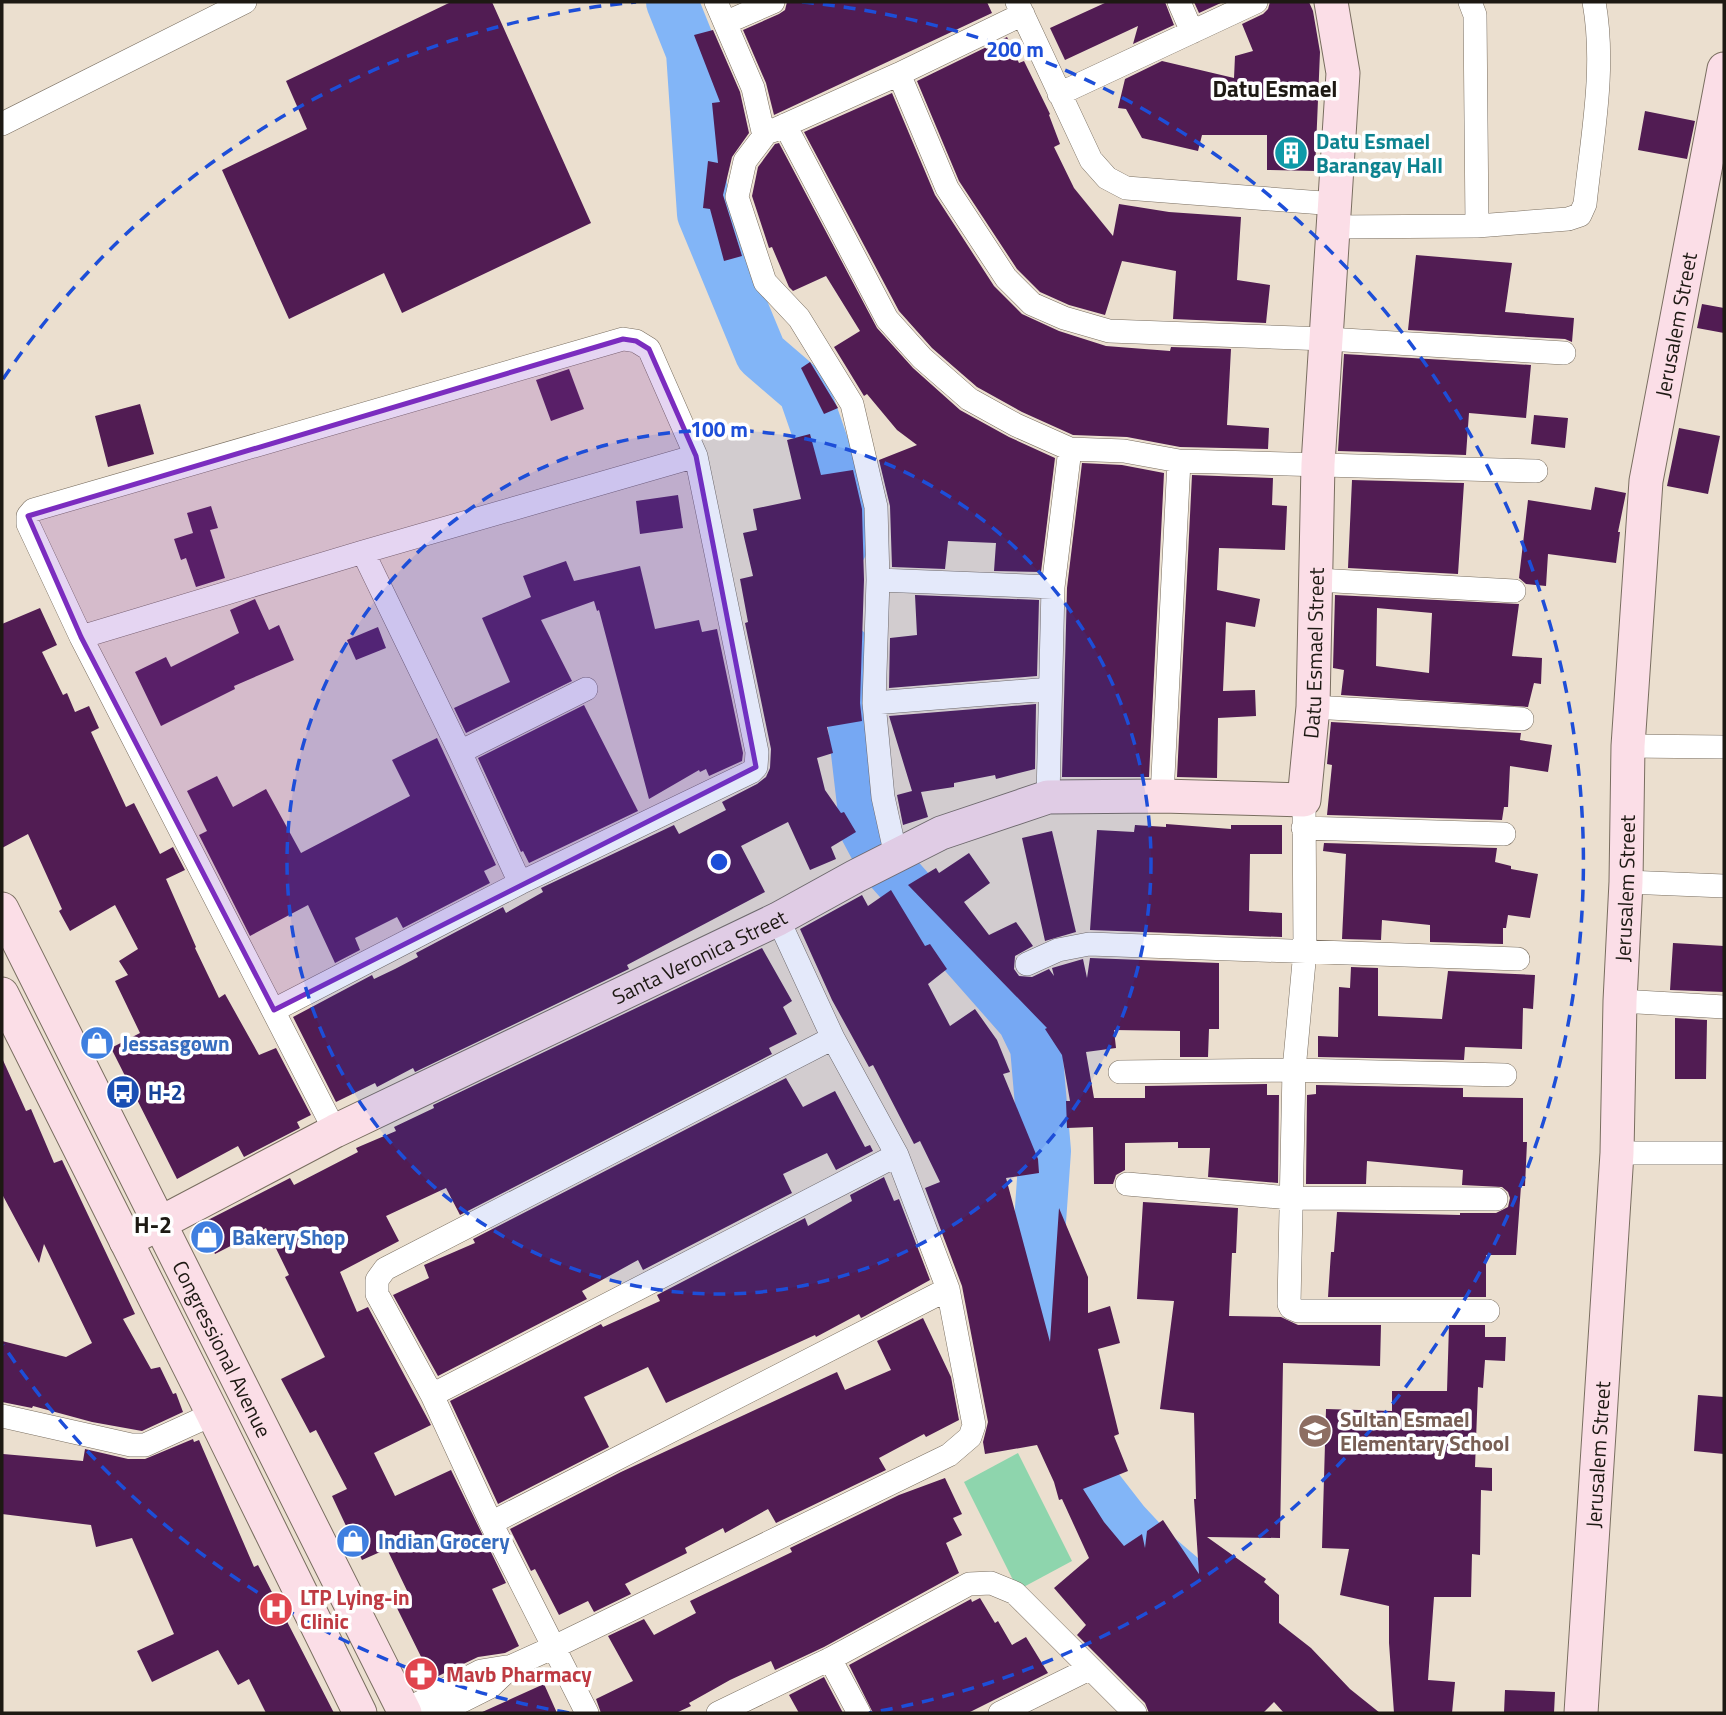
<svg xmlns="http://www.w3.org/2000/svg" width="1726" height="1715" viewBox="0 0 1726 1715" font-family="'Titillium Web',sans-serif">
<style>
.green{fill:#8ed5ad}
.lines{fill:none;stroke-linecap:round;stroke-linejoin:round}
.river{stroke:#82b5f7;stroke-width:52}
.building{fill:#511c53;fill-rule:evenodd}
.street-casing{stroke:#796e60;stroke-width:24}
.secondary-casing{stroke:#796e60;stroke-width:35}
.street{stroke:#fff;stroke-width:23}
.secondary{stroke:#fbdee7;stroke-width:33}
.marked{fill:#7b2cbf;fill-opacity:0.2;stroke:#7b2cbf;stroke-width:5;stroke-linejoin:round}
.ring{fill:none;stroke:#1d4ed8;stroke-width:3.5;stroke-dasharray:12 9}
.labels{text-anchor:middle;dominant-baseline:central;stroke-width:7;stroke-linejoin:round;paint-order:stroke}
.culture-label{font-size:21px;font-weight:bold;fill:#0d838f;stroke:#fff;text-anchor:start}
.street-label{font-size:21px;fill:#1d1913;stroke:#fff}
.shop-label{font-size:21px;font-weight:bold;fill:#366cbe;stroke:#fff;text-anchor:start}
.transit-label{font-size:21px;font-weight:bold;fill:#164399;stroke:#fff;text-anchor:start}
.education-label{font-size:21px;font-weight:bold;fill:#785e54;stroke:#fff;text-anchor:start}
.health-label{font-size:21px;font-weight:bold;fill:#be3a42;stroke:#fff;text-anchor:start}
.neighbourhood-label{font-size:23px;font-weight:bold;fill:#1d1913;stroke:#fff}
.centre{fill:#1d4ed8;stroke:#fff;stroke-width:3.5}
.ring-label{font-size:21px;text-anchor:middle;font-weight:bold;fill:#1d4ed8;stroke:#fff;stroke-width:7;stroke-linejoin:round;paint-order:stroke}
</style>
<rect width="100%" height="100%" fill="#ebdfcf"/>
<path class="green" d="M1018,1453l54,108 -54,29 -54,-108z"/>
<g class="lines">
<path class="river" d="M672,2l20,50 11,162 58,140 43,37 36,104 2,50
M845,650l21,180 16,30 141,160 13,27 9,104 -7,99 7,51 37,149 14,37 28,36 27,29 49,42"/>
</g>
<path class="building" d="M451,2h41l99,221 -189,90 -18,-40 -95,46 -67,-149 85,-41 -21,-48z
M787,2h200l5,11 -218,102 -8,-32 -23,-53 36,-16 6,-4z
M1107,2h58l9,23 -41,19 5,-18 -73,34 -15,-32z
M1194,2h29l-24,11z
M1270,2h39l4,9 7,41 -5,119 -48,-1v-35h-65l-4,16 -56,-13 -16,-29 -8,-1 7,-29 37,-18 72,17 1,-22 18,-5 -11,-27 21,-10 5,-5z
M713,30l27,62 9,41 -17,24 -9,38 19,61 -18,5 -14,-52 -7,-1 5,-47 10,2 -6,-60 8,-1 -26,-67z
M1007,37l12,26 5,-2 26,53 -1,1 11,29 -6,3 20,41 39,48 6,-32 50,8 72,5 -4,63 33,5 -4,38 -93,-4 3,-48 -54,-10 -17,54 -36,-10 -29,-13 -23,-23 -58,-88 -42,-100z
M892,93l43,102 59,91 28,28 37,17 47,15 64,5 1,-4 60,2 -4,76 42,3 -1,21 -88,-2 -53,-10 -54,-2 -51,-23 -45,-25 -45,-39 -33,-37 -95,-179z
M1645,111l50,10 -8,38 -49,-9z
M779,143l98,185 36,40 47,42 49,27 46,21 -14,114 -47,-1 2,-28 -48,-2 -3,28 -53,-2 -2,-61 -11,-46 38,-15 -20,-15 -30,-36 -3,2 -30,-49 26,-16 -34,-55 -33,15 -4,-4 -17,-40 -3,1 -17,-52 6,-29 17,-23z
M1416,255l96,8 -7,49 69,6 -2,24 -7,-3 -157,-9z
M1702,304l22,4v25l-27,-5z
M1344,354l187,11 -5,53 -57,-5 -3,42 -128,-4z
M810,362l28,46 -14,6 -23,-46z
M569,369l15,40 -33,12 -15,-41z
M140,404l14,50 -46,13 -13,-51z
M1534,415l34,3 -3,30 -34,-4z
M1679,428l41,8 -12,58 -41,-8z
M810,434l11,41 32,-5 9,39 2,71 -4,123 2,18 -35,6 6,26 -16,5 8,32 16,23 3,-1 12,20 -25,15 5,12 -26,11 -22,-48 -47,24 24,46 -138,73 2,4 -214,103 -2,-4 -36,19 -2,-4 -39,19 -43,-85 79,-42 2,4 21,-10 23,-12 -2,-4 87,-46 3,6 37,-21 -2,-4 133,-63 5,9 47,-24 -4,-8 35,-18 9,-7 4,-9 1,-19 -26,-126 3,-1 -8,-43 13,-3 -10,-43 14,-3 -4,-21 48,-10 -14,-59z
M1082,463l40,2 42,8 -15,304h-87l5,-189z
M1192,475l81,3 -1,27 15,1 -2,44 -66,-2 -2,42 43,9 -5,28 -29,-5 -3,69 32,-1 1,26 -38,2 -1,60 -40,-1z
M1352,480l112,3 -6,91 -110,-6z
M1595,487l31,6 -8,39h2l-4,31 -68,-9 -2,32 -20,-2 -7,-6 9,-78 63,10z
M678,495l5,33 -43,6 -4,-33z
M211,506l7,22 -8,2 15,48 -29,9 -10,-29 -5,2 -7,-21 19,-6 -6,-20z
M566,561l8,20 66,-15 15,63 44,-9 3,12 15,-3 26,124 -1,8 -33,15 -3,-7 -6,3 -1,-2 -50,29 -50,-189 -2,1 -3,-10 -53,19 31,61 -106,52 -12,-25 56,-26 -28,-64 49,-21 -8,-21z
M915,595l124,5 -2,76 -148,12 1,-50 27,-3z
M1335,595l184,9 -7,52 30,2 -1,26 -7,-1 -6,24 -187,-12 3,-25 -11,-2zM1377,608l55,5 -3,60 -53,-7z
M255,599l14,31 10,-5 15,35 -60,26 1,3 -74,37 -26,-54 31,-15 5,10 68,-34 -9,-23z
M40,608l17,37 -15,7 21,43 4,-2 8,19 14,-6 10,22 -8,4 35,75 8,-4 26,51 13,-7 12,23 -19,9 30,68 -1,1 24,50 6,-4 34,61 17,-7 35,67 -14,7 3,6 -56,29 -6,-11 -61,33 -66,-131 29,-15 -25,-52 13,-6 -9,-14 19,-12 -23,-44 -45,26 -11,-20 3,-2 -34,-75 -26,14v-224z
M378,627l8,21 -30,12 -9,-20z
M1036,704l-1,65 -39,10 -1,-4 -41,8v4l-33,5 7,25 -25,8 -6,-30 15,-4 -23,-75z
M584,705l54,106 -109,52 -6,-12 -2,1 -43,-94z
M1331,722l190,11 -1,7 32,5 -4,27 -38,-6 -2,41h-4l-2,13 -175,-5 5,-50 -5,-1z
M437,738l59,127 -12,6 6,12 -87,45 -6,-11 -42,21 5,12 -25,13 -27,-58 -58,31 -51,-101 8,-4 -20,-40 30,-15 16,31 33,-18 35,64 109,-57 -18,-36z
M1166,824l65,5v-4h51v29h-32l-1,57 33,2v24l-192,-7 7,-100 37,2 1,-7 31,2z
M1052,831l24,101 -31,9 -23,-103z
M1324,843l173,5 -2,14 16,4v3l27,5 -8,44 -22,-3 -2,13h-3v16l-73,-2v-17l-48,-5 -1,20 -39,-1 4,-85 -23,-3z
M969,853l21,30 -26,19 25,33 27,-13 17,24 -18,10 -1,13 5,7 13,1 17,-8 5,7 -2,-8 31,-9 4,19 3,-20 129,5v66h-10l-1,28h-28v-26l-66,-1 2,18 -30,4 8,46h51v-12l122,-2v11h12l-1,88 -70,-6 2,-29h-32v-6l-53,1v27l-9,5 -3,9h-19l-1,-57 -26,1 -1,-27h4l-8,-46 -17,-26 2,-1 -139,-143 28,-17 3,5z
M891,890l34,56 5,-2 17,25 -19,15 22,42 25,-17 22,31 13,32 -7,2 35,85 1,14 -33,5 44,164 9,-134 29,69v36l22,-7 10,37 -22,6 21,85 -5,2 14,35 -45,18 21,33 20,24 18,-12 3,14 2,-17 16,-11 36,54 -5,-75h2l-2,-86 -34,-4 14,-108 -37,-2 6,-97 95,6 -2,45h-4l-3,63 52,1 17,8h83l-1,41 -97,-3 -3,175 -73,-1 59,42 -2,3 15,13v28l32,25 39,41 30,24h-96l-10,-11 -11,11h-114l-4,-10 -68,-68 9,-10 -32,-37 35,-30 -27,-59 -3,1 -5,-18 -17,-37 -52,9 -2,-12 5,-20 -26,-136 -37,-98 15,-6 -20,-41 -6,3 -41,-79 -4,2 -37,-67 -32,-71 62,-34 6,11z
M1673,943l51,3v46l-54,-2z
M762,948l30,53 -9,6 14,27 -28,14 3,6 -312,161 -14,-27 -60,28 13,25 -59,31 17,40 11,-5 63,118 -57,28 21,43 56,-26 55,113 -14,6 27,57 -14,7 -27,4 -46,22 -36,-73 15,-7 -24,-50 -25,11 -30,-64 15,-7 -31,-59 -6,3 -29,-54 44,-22 -40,-80 4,-2 -23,-47 -51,26 -15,-30 90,-46 4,7 64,-33 -2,-4 40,-17 -2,-4 40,-19 -1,-3z
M1351,967l27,1v48l64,3 6,-48 87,4 -2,34 -10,-1 -1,41 -57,-2 -1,13 -146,-3v-21l20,1 1,-50 11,1z
M1675,1018l32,2 -1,59h-31z
M2,1058l24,53 5,-2 23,54 8,-3 73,154 -12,5 28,50 9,-2 13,27 3,-1 7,19 -41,19 -50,-9 -59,-16 -1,2 -30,-6v-61l64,16 26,-14 -48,-99 -5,19 -37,-69z
M786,1078l17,29 32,-16 30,56 5,-2 3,6 -37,19 -9,-17 -44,21 9,19 -149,77 -5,-10 -56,31 5,8 -149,77 -45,-81 36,-17 -5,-13 51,-22 -2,-4z
M1316,1085l147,3v9l60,1v44h4l-2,44h-4l-5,69h-30v42h-158l3,-45h3l3,-40 123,3v-2h36l12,-6 2,-9 -2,-6 -6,-5 -40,-2 1,-15 -96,-9 -1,23h-60l1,-89 9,-1z
M884,1177l10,24 5,-2 31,81 -65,36 -4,2 -2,-4 -43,23 -1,-2 -149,68 -18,-36 -64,30 25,50 -111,57 -48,-103 151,-77 2,3 57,-26 -3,-6 148,-77 3,8 44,-25 -2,-6z
M923,1318l28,59 8,43 -33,17 -2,-3 -45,24 7,12 -110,53 -8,-14 -43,24 -2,-5 -38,20 2,5 -62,31 6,10 -37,18 -6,-11 -29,14 -24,-46 -4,2 -21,-42 111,-57 216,-100 8,18 46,-20 -14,-29z
M1449,1325h36v12h21l-1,24 -20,-1 -2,28 -5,-1 -3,80 17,1v23l-11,-1 -1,65 -8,-1 -1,43h-37l-6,83 27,2 -3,31h-58l-5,-70v-37l-49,-11 9,-46 -27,-1 4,-139 66,2v-20h55z
M1698,1395l26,2v57l-30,-3z
M193,1439l1,3 5,-2 55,127 4,-2 76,148h-68l-17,-34 -11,6 -20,-35 -66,32 -15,-31 37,-17 -42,-96 -36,9 -5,-22 -89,-11 1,-60 80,7 2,-12 43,10h17z
M945,1478l17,36 -9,4 9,17 -16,8 13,30 -135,74 -49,23 -4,-9 -41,19 -41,23 2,3 -15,7h-75l-5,-14 37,-18 -25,-45 36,-17 10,16 42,-22 -6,-12 102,-49 -2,-4 109,-53z
M980,1598l15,25 3,-2 14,24 14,-8 22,36 -80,40h-95l-24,-48 122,-66 1,3z
M824,1677l19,36h-44l-10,-18z
M544,1684l13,29h-77z
M1505,1690l50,2 -1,21h-50z"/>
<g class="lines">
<g class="street-casing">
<path id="street" d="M716,2l37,86 11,48 -19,25 -8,36 28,85 34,36 53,86 24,103 2,73 -4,123 9,94 13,59
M1017,2l74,158 16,18 19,10 210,16
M1179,2l13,30
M1470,2l5,13 2,211
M727,22l46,-20
M899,74l48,114 59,90 26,26 32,14 45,13 218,8 237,14
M1059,94l197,-92
M2,124l243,-122
M785,125l102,194 35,39 47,41 47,26 54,24 54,2 55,10 357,10
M772,131l127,-57 124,-60
M1335,227l142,-1 91,-7 12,-4 5,-11c7,-67 21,-136 9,-202
M363,552l97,200 60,131
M878,580l175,7
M1317,580l197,11
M81,637l282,-85 333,-96
M874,703l176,-14
M1313,707l209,12
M1628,746l96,1
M460,752l126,-63
M1162,796l17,-335
M1048,797l5,-210 17,-138
M1304,800l1,151 -11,119 -5,234 2,4 7,3h190
M1303,828l201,6
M1626,882l98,4
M1027,964l31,-14 31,-6 429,15
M1620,1001l104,6
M274,1010l246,-127 231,-111 5,-5 1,-15 -61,-296 -47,-107 -13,-8 -13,-2 -590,171 -5,6v8l53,113 254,494
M1120,1072l174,-2 211,5
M1617,1153h107
M1127,1184l164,14 205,1
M432,1395l465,-240
M2,1416l129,29h14l68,-31
M491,1523l457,-234
M830,1659l29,54
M400,1713l81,-42 31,-5 40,-18 397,-193 21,-18 4,-12 -26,-136 -51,-134 -64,-117 -55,-119
M438,1713l52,-26 22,-21
M587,1713l-96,-190 -59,-128 -55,-101v-14l8,-11 448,-231
M718,1713l112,-54 139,-75 22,-1 24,10 120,120
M1000,1713l89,-44"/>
</g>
<g class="secondary-casing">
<g id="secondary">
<path id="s1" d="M2,909l403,804"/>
<path d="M2,994l211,420 147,299"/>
<path id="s2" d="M126,1241l209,-110 443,-212 78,-43 85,-43 107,-36 114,-1 142,4 9,-93 5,-243 25,-391 -12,-71"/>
<path id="s3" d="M1581,1713l36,-560 3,-152 6,-119 2,-136 18,-265 78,-412"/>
</g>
</g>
<use href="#street" class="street"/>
<use href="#secondary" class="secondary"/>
</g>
<path class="marked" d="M623,339l13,2 13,8 47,107 60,311 -482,243 -193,-373 -53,-121z"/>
<circle cx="719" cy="862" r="432" fill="#1d4ed8" fill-opacity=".12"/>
<g class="ring">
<circle cx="719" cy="862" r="432"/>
<path d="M569 1713A864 864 0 0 1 3 1345M3 379A864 864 0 0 1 636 2M802 2A864 864 0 0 1 869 1713"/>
</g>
<defs>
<g id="building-disc" transform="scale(1.75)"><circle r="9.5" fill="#0f9aa8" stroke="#fff"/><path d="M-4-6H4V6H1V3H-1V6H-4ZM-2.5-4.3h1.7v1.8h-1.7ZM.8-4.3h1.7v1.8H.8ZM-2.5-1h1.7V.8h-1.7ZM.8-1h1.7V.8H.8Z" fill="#fff"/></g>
<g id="shop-disc" transform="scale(1.75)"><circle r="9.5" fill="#3f7fe0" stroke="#fff"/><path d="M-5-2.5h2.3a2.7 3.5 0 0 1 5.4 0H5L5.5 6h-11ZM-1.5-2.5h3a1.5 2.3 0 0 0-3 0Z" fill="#fff"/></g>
<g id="bus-disc" transform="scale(1.75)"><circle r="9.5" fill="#1a4fb4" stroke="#fff"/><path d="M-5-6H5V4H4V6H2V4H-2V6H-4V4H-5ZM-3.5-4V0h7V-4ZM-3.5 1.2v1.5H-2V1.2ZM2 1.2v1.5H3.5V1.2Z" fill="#fff"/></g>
<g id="school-disc" transform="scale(1.75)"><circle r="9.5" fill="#8d6e63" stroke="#fff"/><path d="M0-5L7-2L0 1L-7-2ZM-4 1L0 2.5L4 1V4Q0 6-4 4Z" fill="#fff"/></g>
<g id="hospital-disc" transform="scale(1.75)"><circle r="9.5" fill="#e0444e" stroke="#fff"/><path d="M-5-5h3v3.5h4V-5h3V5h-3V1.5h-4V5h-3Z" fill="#fff"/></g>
<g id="pharmacy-disc" transform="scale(1.75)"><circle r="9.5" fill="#e0444e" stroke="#fff"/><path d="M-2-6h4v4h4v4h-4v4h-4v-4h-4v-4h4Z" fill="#fff"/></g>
</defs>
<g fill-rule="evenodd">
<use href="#building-disc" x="1291" y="153"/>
<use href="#shop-disc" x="97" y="1043"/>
<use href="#bus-disc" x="123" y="1092"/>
<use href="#shop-disc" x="207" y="1237"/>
<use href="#school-disc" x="1315" y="1431"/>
<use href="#shop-disc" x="353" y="1541"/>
<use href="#hospital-disc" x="276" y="1609"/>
<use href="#pharmacy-disc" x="421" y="1674"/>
</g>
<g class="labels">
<g class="culture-label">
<text x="1316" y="141">Datu Esmael<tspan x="1316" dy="24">Barangay Hall</tspan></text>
</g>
<g class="street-label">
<text stroke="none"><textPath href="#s3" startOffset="1393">Jerusalem Street</textPath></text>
<text stroke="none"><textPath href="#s2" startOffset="1428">Datu Esmael Street</textPath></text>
<text stroke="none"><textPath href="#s3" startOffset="826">Jerusalem Street</textPath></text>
<text stroke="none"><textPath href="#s2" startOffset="640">Santa Veronica Street</textPath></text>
<text stroke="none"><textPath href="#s1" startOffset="492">Congressional Avenue</textPath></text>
<text stroke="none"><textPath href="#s3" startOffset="259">Jerusalem Street</textPath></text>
</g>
<g class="shop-label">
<text x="122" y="1043">Jessasgown</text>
<text x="232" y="1237">Bakery Shop</text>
<text x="378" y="1541">Indian Grocery</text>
</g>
<g class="transit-label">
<text x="148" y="1092">H-2</text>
</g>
<g class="education-label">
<text x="1340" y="1419">Sultan Esmael<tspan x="1340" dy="24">Elementary School</tspan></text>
</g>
<g class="health-label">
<text x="300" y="1597">LTP Lying-in<tspan x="300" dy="24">Clinic</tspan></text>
<text x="446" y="1674">Mavb Pharmacy</text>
</g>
<g class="neighbourhood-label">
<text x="1275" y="88">Datu Esmael</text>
<text x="153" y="1224">H-2</text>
</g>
</g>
<circle cx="719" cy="862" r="10" class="centre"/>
<g class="ring-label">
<text x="1015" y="57">200 m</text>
<text x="719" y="437">100 m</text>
</g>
<rect width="1726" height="1715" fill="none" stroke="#1d1913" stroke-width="7"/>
</svg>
